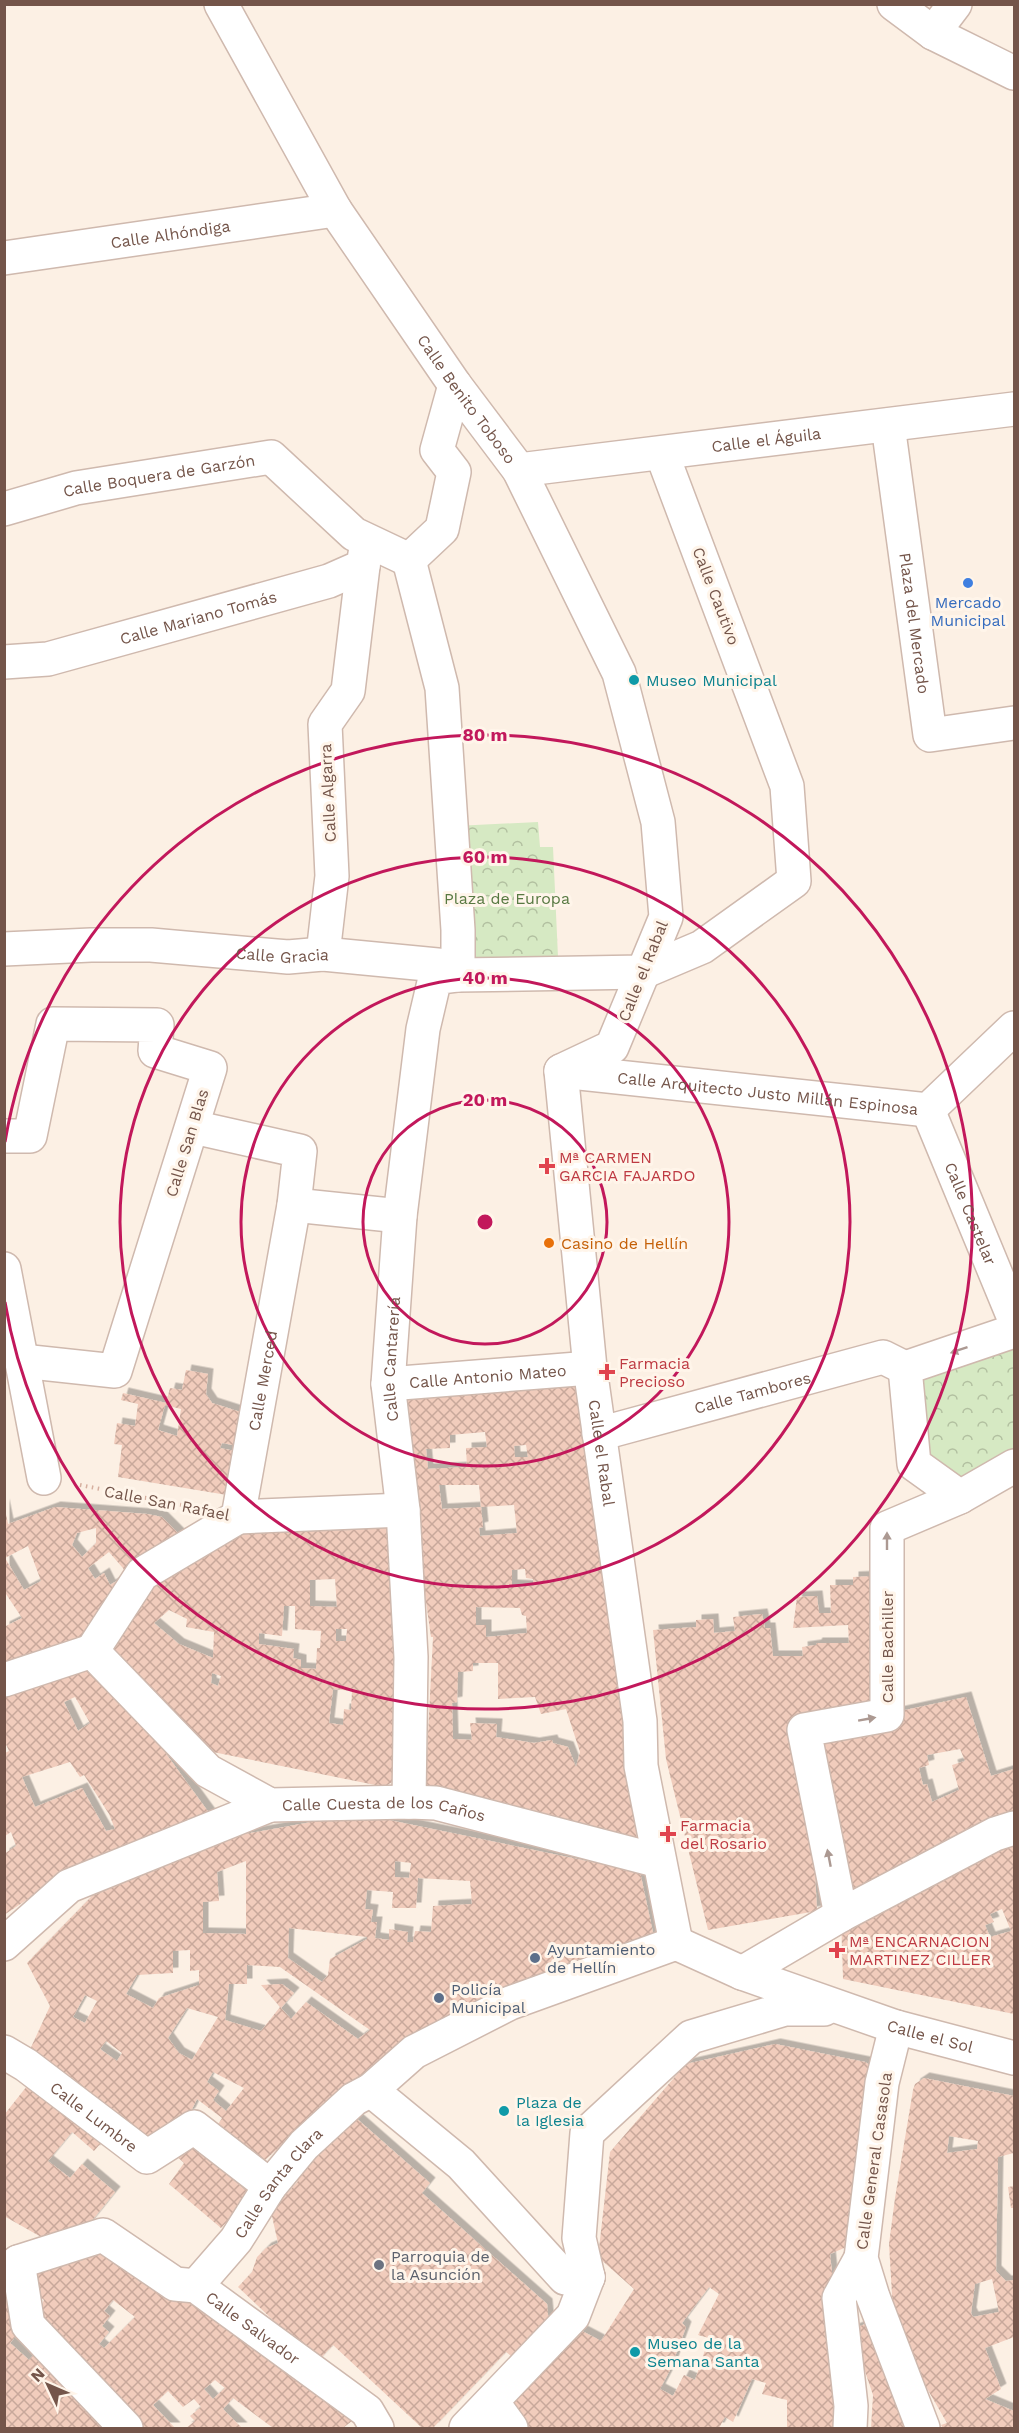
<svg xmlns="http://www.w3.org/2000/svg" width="1019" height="2433" viewBox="0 0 1019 2433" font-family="'Work Sans',sans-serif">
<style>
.forest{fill:url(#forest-crowns)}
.building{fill:url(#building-cross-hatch);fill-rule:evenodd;filter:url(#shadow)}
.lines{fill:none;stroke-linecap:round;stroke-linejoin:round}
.pedestrian-casing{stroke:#cfb9ae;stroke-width:36}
.minor-casing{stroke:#cfb9ae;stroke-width:36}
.path{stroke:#d6af9f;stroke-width:4;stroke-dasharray:1.5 4.5;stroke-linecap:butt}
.pedestrian{stroke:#fff;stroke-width:33}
.minor{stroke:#fff;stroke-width:33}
.oneway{fill:#ac9992}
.ring{fill:none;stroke:#c2185b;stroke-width:3}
.shop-dot{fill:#3f7fe0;stroke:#fff5ea;stroke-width:2}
.culture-dot{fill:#0f9aa8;stroke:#fff5ea;stroke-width:2}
.health-dot{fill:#e0444e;stroke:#fff5ea;stroke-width:2}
.food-dot{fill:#e8710a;stroke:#fff5ea;stroke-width:2}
.service-dot{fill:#5c6f8a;stroke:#fff5ea;stroke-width:2}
.worship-dot{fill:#6b7280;stroke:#fff5ea;stroke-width:2}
.labels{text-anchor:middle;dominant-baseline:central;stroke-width:6;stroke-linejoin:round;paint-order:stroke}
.street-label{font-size:16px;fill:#74554a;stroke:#fff5ea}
.shop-label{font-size:16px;fill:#366cbe;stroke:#fff5ea}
.culture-label{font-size:16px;fill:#0d838f;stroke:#fff5ea;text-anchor:start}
.park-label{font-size:16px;fill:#587942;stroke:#fff5ea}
.health-label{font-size:16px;fill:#be3a42;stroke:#fff5ea;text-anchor:start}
.food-label{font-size:16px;fill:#c56008;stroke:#fff5ea;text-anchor:start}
.service-label{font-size:16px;fill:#4e5e75;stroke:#fff5ea;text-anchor:start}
.worship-label{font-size:16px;fill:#5b616d;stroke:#fff5ea;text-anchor:start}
.centre{fill:#c2185b;stroke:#fff5ea;stroke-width:3}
.ring-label{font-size:18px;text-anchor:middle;font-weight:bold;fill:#c2185b;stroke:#fff5ea;stroke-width:6;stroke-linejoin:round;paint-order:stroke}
</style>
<defs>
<pattern id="forest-crowns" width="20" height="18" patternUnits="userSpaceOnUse" patternTransform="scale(1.5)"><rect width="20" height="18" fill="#d6e9c3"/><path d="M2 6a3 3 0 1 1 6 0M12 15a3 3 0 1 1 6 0" fill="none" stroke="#b2c0a0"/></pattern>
<pattern id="building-cross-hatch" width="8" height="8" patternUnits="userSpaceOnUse" patternTransform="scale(1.5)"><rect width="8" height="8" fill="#f1ccbc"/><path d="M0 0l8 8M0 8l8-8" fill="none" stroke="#c8a89b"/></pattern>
<filter id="shadow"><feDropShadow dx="5.5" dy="-5.5" stdDeviation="0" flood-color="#0004"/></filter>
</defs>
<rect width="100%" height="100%" fill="#fcf0e4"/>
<path class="forest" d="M538,822l2,25h13l5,110 -97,4 -6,-135z
M1014,1331v135l-54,31 -46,-33 -9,-96z"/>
<path class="building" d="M186,1370l22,4 -2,20 6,9 41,13 -8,31 -23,-4 -2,5 24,5 -11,43 -115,-19 4,-32 -8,-1 3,-21 18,3 3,-22 -17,-4 2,-7 43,10 4,-15 12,2zM165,1405l16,4 -4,27 -19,-6z
M575,1376l34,213 28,251 -212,-47 8,-156h-2l-35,-245zM485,1432l2,15 -21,1 1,19 -39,2 -2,-20 24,-1v-13zM526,1445l2,12h-13l-1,-11zM439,1485h40l2,22 -39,2zM514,1505l3,28 -37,3 -1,-8 4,-1 -2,-20zM525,1569l1,9 7,1 1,7 -22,-1v-15zM476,1607l44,1 2,7 4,1 1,17 -41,4v-12h-10zM473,1663h25v36l37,-2 6,17 25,-5 14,43 -4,15 -8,-20 -15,-4 -1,-3 -18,3 -38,-6 1,-13 -27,-1 2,17 -19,-1 -1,-36 5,-1 1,-30 15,-1z
M4,1504l4,20 47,-17 92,7 15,3 22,22 -56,35 -19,-22 -21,16 7,11 9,-6 6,12 17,-10 -39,61 -84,35v-44l18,-9 -18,-27zM96,1528v15l-14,14 -10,-12 5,-12zM28,1546l13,35 -17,9 -19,-32z
M390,1518l6,261 -11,8 -177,-36 -106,-102 32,-51 106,-72zM335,1579l2,28 -27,-1v-26zM284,1606h11v23l26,2 -1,17h-3l-1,21 -15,-1v-8l-8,-2 1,-9 -35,-5v-11l23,3zM169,1610l18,9 -1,8 28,5 -1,26 -34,-14 -25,-21zM336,1629h11l-1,12h-10zM212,1673l9,3 -3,10 -7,-3zM333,1689l19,2 -1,19 -7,-1 -1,16 -14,-2z
M876,1576l3,132 -84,12 19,134 3,57 -109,19 -42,-171 -13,-129 43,-3v-7l17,-1 1,14 21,-2 -2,-14 29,-3 3,14h5l3,28h30l-1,-9 14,-2 1,-2h32l-1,-18 -55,3 4,-31 20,-1 2,17h12l-1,-28h23v-8z
M97,1663l35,44 80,110 -148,58 -60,40v-61l12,-8 -5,-14 -6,4v-83l4,-2 -5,-11v-47zM75,1697l15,26 -12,8 -14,-29zM70,1762l10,15 4,-2 25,39 6,15 -9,2 -24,-43 -47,19 -13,-30z
M966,1697l25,79 23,-7v47l-161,75 -36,-153 79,-26zM960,1749l5,12 -13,4 7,25 -27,12 -5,-18 -4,1 -4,-17 10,-3 -2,-10z
M334,1818l50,1 256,53 16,75 -346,173 -45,40 -48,-34 5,-8 -25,-19 -7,14 -37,34 -126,-91 23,-50 -23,-43 65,-67 153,-62zM246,1861v73l-43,-1v-31l16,-1 -2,-29zM395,1861l16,2 -2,15 -14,-1zM418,1878l52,3 2,23 -39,2 -2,26 -16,-1 -2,11h-6l1,-10 -19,-3v11l-14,-2 2,-16h-6l2,-12 -8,-1 2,-19 26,2 -1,16h24zM289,1928l78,9v2l-37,20 -2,16 -6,7 -34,-24zM190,1950v21l9,-1v15l-40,13 -6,10 -27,-14 11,-19 36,-2v-22zM247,1965l33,2 90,63 -12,9 -52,-37 -15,17 -10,-11 13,-15 -12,-9 -21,1 19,22 -19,24 -36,-11 4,-36h18zM85,1995l12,6 -12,22 -12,-6zM187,2008l31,9 -26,43 -13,-7 -11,-15zM106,2041l16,12 -5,8 -17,-12zM213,2072l31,16 -18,23 -13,-11 6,-9 -12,-9z
M1014,1844v170l-171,-35 -2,-64 128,-48 -1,-5zM1002,1909l9,22 -21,6 -5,-12 9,-3 -4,-8z
M775,2044l90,18 6,4 -22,180 -19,8 12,112 1,62h-56v-28l-25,-6 4,-11 -14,-4 -19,43 -8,-5 -6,11h-203l-14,-18 80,-79 19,10 33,-52 -36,-32 12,-105 76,-88zM709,2287l10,7 -21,41 11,3 -14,42 -11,-5 -11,21 -13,-7 10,-19 16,-43 -4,-4z
M924,2078l90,18v57l-16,4 -2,114 10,10 8,-1v57l-29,11 16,41 -16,10 29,12v17h-71l-2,-3 6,-2 -22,-38 -27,-53 -5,-21 -4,-67 6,-46 18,-108 2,-6zM949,2136l29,5 -1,8 -30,4zM992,2279l7,33 -26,5 -2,-4 4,-29z
M31,2081l77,54 -14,16 -22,-19 -24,29 22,17 12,-14 33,28 -37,46 -28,4 -46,-26v-101z
M348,2111l82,72 -8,10 125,111 2,21 -34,34 -9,-7 -73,76h-11l-89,-83 -16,17 -79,-75 14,-15 5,-15 9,-9 12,-5 -7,-31 27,-31 -6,-6z
M188,2138l49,40 -2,3 16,14 -30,33 -52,-44 15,-21 -11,-10z
M1014,2186v22h-3l-3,-21z
M94,2245l69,44 58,29 136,99 -14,11h-70l-40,-30 -10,11 19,19h-56l9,-7 -5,-5 11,-9 -7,-8 -11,8 -15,-16 -15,14 22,23h-35l-103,-114 7,-14 -15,-13 9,-17zM113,2300l22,17 -31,31 -5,-4 10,-12 -7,-6 8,-10 -6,-5zM215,2380l10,8 -12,11 -9,-10z
M4,2295l8,4 7,33 -9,11 19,17 8,-9 79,77h-109l-3,-2z
M877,2319l27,76v33h-33l2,-33 -22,-65z"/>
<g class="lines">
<g class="pedestrian-casing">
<g id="pedestrian">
<path id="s1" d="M599,1434l284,-77 22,11"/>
</g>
</g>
<g class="minor-casing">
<g id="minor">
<path id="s2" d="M221,4l114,206 120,175 64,85 100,203 39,149 8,95 -54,130 -51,24 29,297 50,353 1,45 35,177"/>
<path d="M894,4l39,29 81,40"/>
<path d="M933,33l22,-29"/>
<path id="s3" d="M4,258l331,-48"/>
<path id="s4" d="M888,425l42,310 84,-12"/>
<path id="s5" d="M519,470l495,-61"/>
<path id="s6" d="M4,509l72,-21 195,-31 83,77 55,26"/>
<path d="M409,560l33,128 16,242v37"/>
<path d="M409,560l33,-31 12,-57 -17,-22 18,-65"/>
<path id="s7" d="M4,662l44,-3 281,-78 34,-15 3,-18"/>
<path id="s8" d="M4,949l87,-4h60l137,12 35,-3 135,13v8l185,-3 59,-25 92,-66 -7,-95 -125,-332"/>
<path d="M323,954l9,-78 -7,-152 23,-33 15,-125"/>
<path id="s9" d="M561,1071l367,39 86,-82"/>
<path id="s10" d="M928,1110l86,208"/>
<path d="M4,1136h26l23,-112 104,1 -2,26 55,17 -95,303 -93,-10"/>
<path d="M294,1205l106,11"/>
<path d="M4,1269l40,209"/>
<path d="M1014,1331l-109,37 9,96 46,33 54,-31"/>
<path id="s11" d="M388,1384l202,-16"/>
<path d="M238,1517l165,-7"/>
<path id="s12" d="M92,1651l50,-77 96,-57 56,-312 6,-54 -107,-24"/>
<path id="s13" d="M92,1651l116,120 62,34 139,-3 27,1 223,58"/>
<path d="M4,1680l88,-29"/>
<path id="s14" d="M409,1802l2,-145 -8,-147 -15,-126 12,-168 23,-187 12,-51 23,-3"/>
<path d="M841,1915l-37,-185 83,-15v-187l73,-31"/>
<path d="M4,1944l65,-58 201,-81"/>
<path d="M742,1973l99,-58 154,-81 19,-6"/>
<path d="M896,2027l-14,56 -21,175 12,39 50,131"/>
<path id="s15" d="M4,2052l22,13 121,92 47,-30 76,59"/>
<path d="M371,2090l90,74 104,114 23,-1"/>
<path id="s16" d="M18,2262l85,-27 72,49 21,2 171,125 10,17"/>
<path d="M18,2262l10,63 98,103"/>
<path d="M588,2277l-9,-39 8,-105 104,-96 94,-28h39"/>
<path id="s17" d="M196,2286l40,-46 34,-54 34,-41 50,-46 17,-9 43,-38 96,-49 166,-60 66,30 154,54 118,31"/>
<path d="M493,2403l18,25"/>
<path d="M466,2428l107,-112 15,-39"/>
<path d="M850,2428l1,-22 -12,-108 22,-40"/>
</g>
</g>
<path class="path" d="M80,1485l102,20"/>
<use href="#pedestrian" class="pedestrian"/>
<use href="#minor" class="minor"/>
</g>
<defs><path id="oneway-solid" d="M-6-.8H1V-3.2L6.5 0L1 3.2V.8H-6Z" transform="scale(1.5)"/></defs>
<g class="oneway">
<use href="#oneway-solid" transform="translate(959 1350) rotate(161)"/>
<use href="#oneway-solid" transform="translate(887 1541) rotate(-90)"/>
<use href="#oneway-solid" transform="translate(867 1719) rotate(-10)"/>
<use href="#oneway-solid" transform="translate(829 1858) rotate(-101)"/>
</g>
<g class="ring">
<circle cx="485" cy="1222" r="122"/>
<circle cx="485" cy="1222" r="244"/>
<circle cx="485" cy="1222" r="365"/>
<path d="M5 1142A487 487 0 1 1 5 1302"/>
</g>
<circle class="shop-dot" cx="968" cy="583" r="6"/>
<g class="culture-dot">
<circle cx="634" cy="680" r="6"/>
<circle cx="504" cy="2111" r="6"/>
<circle cx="635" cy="2352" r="6"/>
</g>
<g class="health-dot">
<path d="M544 1157h6v6h6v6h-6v6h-6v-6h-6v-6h6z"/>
<path d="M604 1363h6v6h6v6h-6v6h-6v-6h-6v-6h6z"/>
<path d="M665 1825h6v6h6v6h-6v6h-6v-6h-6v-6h6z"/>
<path d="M834 1941h6v6h6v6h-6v6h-6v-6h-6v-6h6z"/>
</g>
<circle class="food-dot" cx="549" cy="1243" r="6"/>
<g class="service-dot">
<circle cx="535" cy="1958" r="6"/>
<circle cx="439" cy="1998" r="6"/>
</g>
<circle class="worship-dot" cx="379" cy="2265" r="6"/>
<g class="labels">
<g class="street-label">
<text stroke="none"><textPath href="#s3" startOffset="168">Calle Alhóndiga</textPath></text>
<text stroke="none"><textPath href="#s2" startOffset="466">Calle Benito Toboso</textPath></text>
<text stroke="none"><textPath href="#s5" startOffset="249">Calle el Águila</textPath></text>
<text stroke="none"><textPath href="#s6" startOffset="159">Calle Boquera de Garzón</textPath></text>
<text transform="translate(716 596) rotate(69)">Calle Cautivo</text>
<text stroke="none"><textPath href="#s7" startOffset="200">Calle Mariano Tomás</textPath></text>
<text stroke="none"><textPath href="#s4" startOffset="200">Plaza del Mercado</textPath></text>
<text transform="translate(328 793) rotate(-93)">Calle Algarra</text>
<text stroke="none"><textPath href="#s8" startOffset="279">Calle Gracia</textPath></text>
<text transform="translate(643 971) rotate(-68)">Calle el Rabal</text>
<text stroke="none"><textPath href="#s9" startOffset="208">Calle Arquitecto Justo Millán Espinosa</textPath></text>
<text transform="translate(187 1143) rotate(-73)">Calle San Blas</text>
<text stroke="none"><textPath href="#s10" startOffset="112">Calle Castelar</textPath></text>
<text stroke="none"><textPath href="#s14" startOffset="444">Calle Cantarería</textPath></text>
<text stroke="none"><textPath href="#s11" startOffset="100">Calle Antonio Mateo</textPath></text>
<text stroke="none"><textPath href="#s12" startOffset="342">Calle Merced</textPath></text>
<text stroke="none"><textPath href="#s1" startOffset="159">Calle Tambores</textPath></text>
<text stroke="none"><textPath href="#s2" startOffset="1611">Calle el Rabal</textPath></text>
<text transform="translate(167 1503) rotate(11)">Calle San Rafael</text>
<text transform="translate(887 1647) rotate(-90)">Calle Bachiller</text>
<text stroke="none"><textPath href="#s13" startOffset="352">Calle Cuesta de los Caños</textPath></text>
<text stroke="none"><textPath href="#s17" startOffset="878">Calle el Sol</textPath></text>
<text stroke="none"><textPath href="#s15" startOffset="111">Calle Lumbre</textPath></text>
<text transform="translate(874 2161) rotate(-82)">Calle General Casasola</text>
<text stroke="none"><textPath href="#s17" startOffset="132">Calle Santa Clara</textPath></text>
<text stroke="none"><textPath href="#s16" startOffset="268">Calle Salvador</textPath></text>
</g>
<g class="shop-label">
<text x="968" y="602">Mercado<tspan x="968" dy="18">Municipal</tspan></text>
</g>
<g class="culture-label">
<text x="646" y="680">Museo Municipal</text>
<text x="516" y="2102">Plaza de<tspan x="516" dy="18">la Iglesia</tspan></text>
<text x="647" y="2343">Museo de la<tspan x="647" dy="18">Semana Santa</tspan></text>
</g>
<g class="park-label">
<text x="507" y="898">Plaza de Europa</text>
</g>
<g class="health-label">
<text x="559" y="1157">Mª CARMEN<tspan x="559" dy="18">GARCIA FAJARDO</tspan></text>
<text x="619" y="1363">Farmacia<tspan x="619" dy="18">Precioso</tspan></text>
<text x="680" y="1825">Farmacia<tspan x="680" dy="18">del Rosario</tspan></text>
<text x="849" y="1941">Mª ENCARNACION<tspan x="849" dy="18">MARTINEZ CILLER</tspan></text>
</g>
<g class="food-label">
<text x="561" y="1243">Casino de Hellín</text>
</g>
<g class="service-label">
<text x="547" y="1949">Ayuntamiento<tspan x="547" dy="18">de Hellín</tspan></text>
<text x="451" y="1989">Policía<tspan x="451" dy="18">Municipal</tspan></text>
</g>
<g class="worship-label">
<text x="391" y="2256">Parroquia de<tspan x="391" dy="18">la Asunción</tspan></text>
</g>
</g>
<circle cx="485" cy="1222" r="9" class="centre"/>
<g class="ring-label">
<text x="485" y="741">80 m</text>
<text x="485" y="863">60 m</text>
<text x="485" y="984">40 m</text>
<text x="485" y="1106">20 m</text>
</g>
<rect width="1019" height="2433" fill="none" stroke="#74554a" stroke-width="12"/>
<g transform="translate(48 2385) rotate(314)" stroke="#fff5ea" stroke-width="4.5" paint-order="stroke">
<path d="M0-4.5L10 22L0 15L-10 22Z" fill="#74554a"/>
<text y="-9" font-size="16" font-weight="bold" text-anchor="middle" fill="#74554a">N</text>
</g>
</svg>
